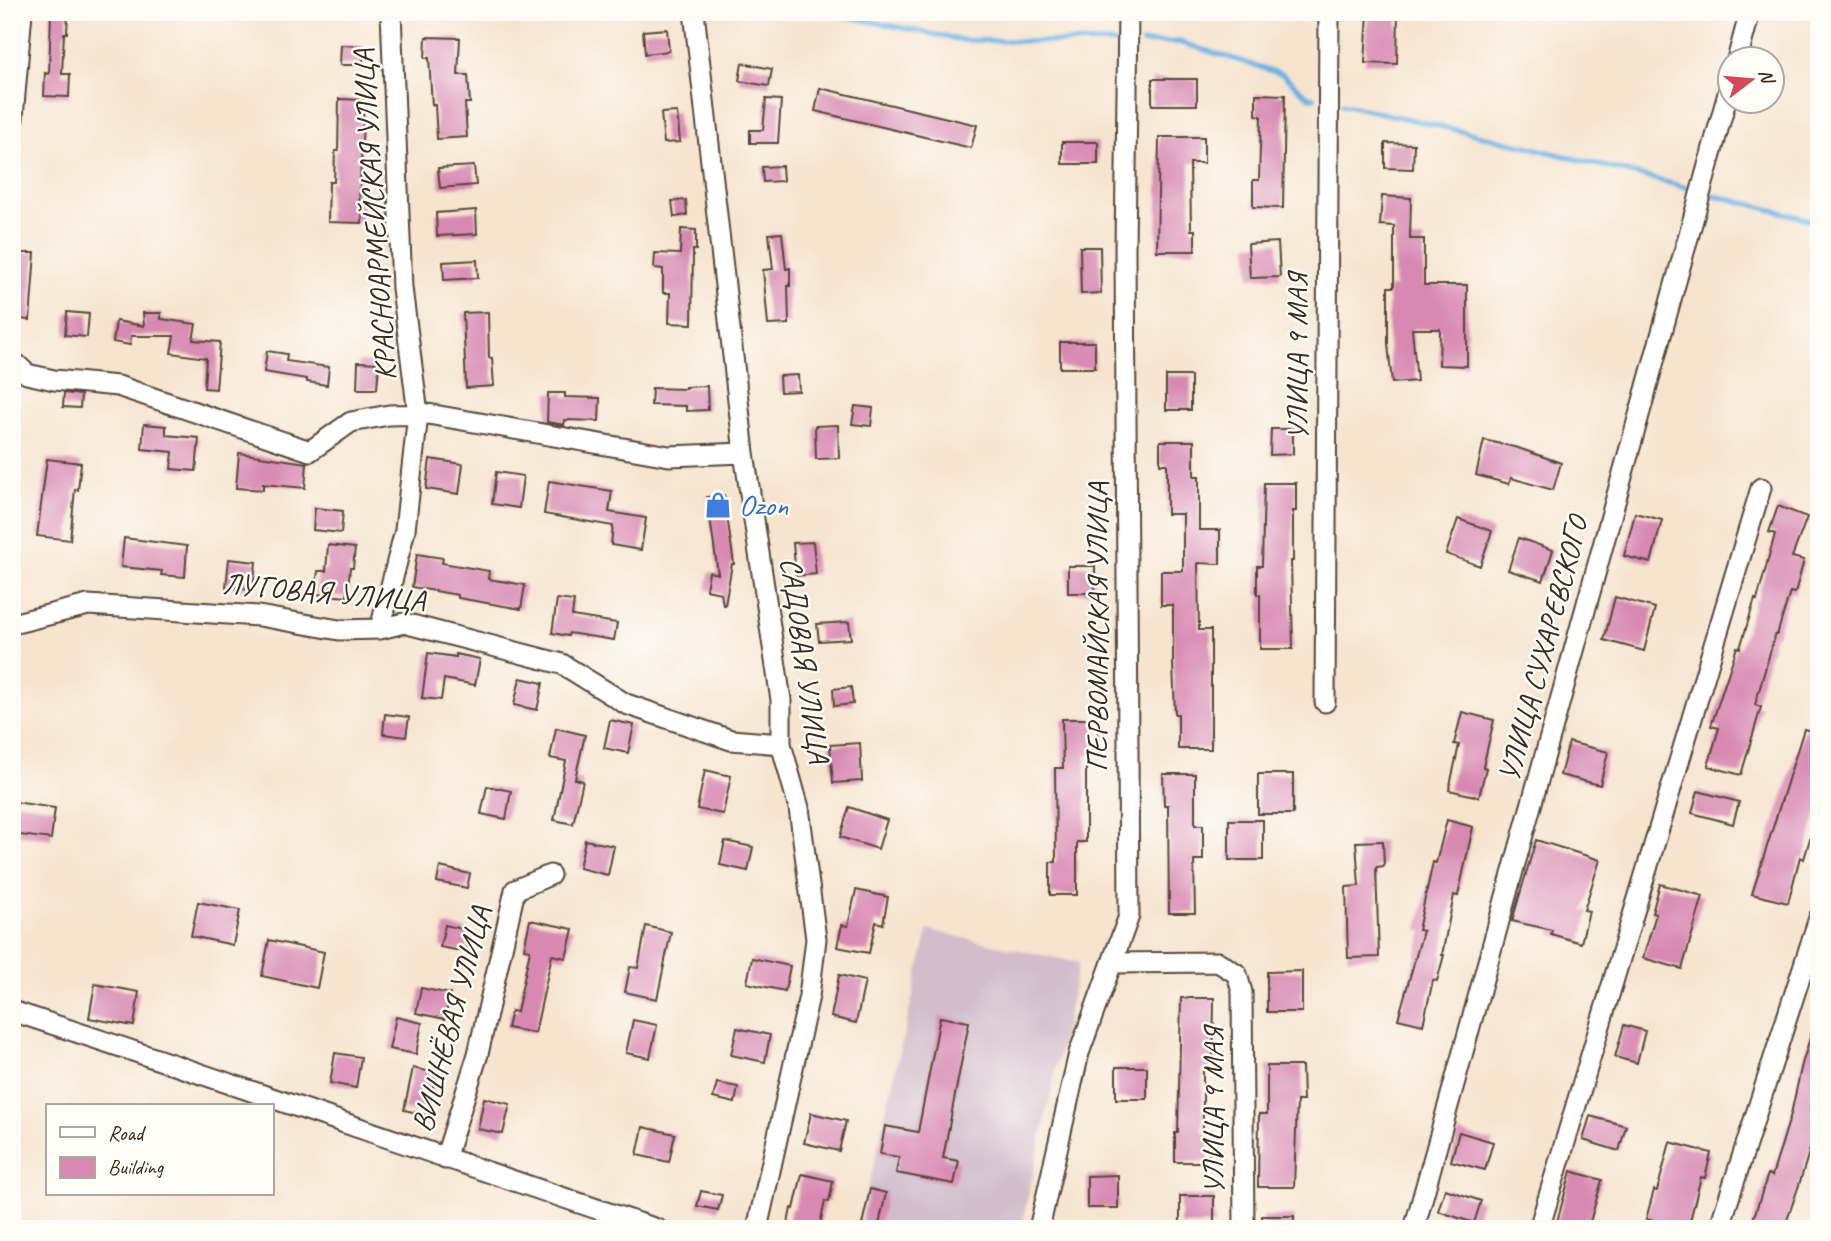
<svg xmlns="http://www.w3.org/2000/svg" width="1831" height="1241" viewBox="0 0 1831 1241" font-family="Caveat,sans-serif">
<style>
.industrial{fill:#d1bdcb}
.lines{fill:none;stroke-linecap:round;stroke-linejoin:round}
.stream{stroke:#6ab1e1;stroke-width:5}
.building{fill:#d889b2}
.street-casing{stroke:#574639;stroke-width:23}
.street{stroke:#fff;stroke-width:19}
.labels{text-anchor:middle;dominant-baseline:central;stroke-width:5;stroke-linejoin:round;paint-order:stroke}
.street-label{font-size:30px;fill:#3b2a1e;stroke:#fdfcf7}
.shop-label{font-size:30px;fill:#366cbe;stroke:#fdfcf7;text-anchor:start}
</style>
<rect width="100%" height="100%" fill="#fdfcf7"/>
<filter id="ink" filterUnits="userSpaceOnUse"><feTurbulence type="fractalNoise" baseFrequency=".0143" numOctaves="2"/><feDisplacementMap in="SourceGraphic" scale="14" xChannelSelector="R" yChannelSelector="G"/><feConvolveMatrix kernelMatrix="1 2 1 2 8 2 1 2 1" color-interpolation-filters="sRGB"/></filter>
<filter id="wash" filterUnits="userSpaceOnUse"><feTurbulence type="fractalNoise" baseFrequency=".00686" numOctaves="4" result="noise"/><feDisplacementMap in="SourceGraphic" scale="28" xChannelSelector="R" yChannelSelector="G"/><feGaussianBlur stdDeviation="1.57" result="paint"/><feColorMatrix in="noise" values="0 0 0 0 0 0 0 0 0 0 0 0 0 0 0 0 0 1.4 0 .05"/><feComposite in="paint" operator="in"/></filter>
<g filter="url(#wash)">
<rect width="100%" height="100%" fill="#f6e4cf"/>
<path class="industrial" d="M928,930l151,33 -58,266h-162z"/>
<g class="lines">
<path class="stream" d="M825,12l136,28 153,3
M1142,43l37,-1 103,32 27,23 6,1
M1342,104l180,41 174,45
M1706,193l113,29"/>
</g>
<g id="blocks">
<path class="building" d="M51,12h17l-1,21h-3l-2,41h8l-1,23 -25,-1 1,-23 4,1z
M1368,12h30l-1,52 -32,-1z
M667,29l2,22 -24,3 -2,-23z
M426,37l34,1 -2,37h10l2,28h-5l2,34 -30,2 -2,-34h-3l-3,-47h-4z
M341,45l22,1v19h-23z
M742,63l30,6 -3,17 -30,-5z
M1152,79h45v26h-45z
M820,88l157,37 -6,23 -156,-37z
M1256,94l29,1 -2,113 -30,-1v-27h6l2,-64 -5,-1z
M339,99l25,1 -5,105h4l-1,18 -34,-1 1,-40h5l1,-31h3z
M766,99l15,1 -3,43h-28v-13h13z
M677,112l3,30 -16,1 -3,-30z
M1159,137h45v26h-14l1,67h4v21h-38z
M1062,142h36v22h-36z
M1385,143l29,1 -1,25 -28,-1z
M474,166l2,19 -36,3 -2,-20z
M782,166l1,15 -20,1 -1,-15z
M1382,196l29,2 -1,41h14v46h43v81l-28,-1 1,-36h-28l5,52 -25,2 -4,-39v-57h6v-61l-14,-1z
M686,200l1,15 -13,2 -2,-16z
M476,210l1,24 -40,2 -1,-23z
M681,229l15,1v20h-3l-1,74 -23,-1 1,-30h-7v-24l-9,-1 1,-15 25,1z
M782,233l4,36 4,-1v18h-2l1,38 -21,1 -5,-55 10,-1 -4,-35z
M1278,242l2,35 -30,1 -2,-34z
M1080,247h20l1,46 -20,1z
M21,253h14l-5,67 -13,-1z
M477,260l1,18 -34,2 -1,-18z
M67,312l22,2 -2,23 -22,-2z
M488,312l1,46h3l2,28 -28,2 -3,-75z
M143,313h18v6l35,5 -3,16 27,2 -4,47 -12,-1 2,-30 -35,-5 3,-17h-43l-1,9 -17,-3 3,-21 28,5z
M1060,342h35v26h-35z
M267,351l20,3 -1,7 43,6 -2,18 -20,-3v-3l-43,-7z
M358,362l21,1 -2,26h-20z
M798,375l1,16 -19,1 -1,-16z
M1166,376h25v34h-25z
M707,386l1,24 -22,1v-5l-35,-1 1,-17 33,1v-2z
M64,393l17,2 -1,13 -17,-1z
M548,393h17v4l35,1 -1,23 -34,-1 -1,5 -17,-3z
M855,406l18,2 -2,18 -19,-2z
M144,424l22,2v9l33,3 -3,33 -25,-2 2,-17 -31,-3z
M838,425l1,33 -23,1 -1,-33z
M1271,429h22v25l-23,1z
M1484,440l34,8 43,15 -8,27 -42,-12 -2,6 -33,-9z
M1160,441h34v35h5v54h21v34l-22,-1 1,67h12v119h-33v-35h-3l-2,-50v-59h-12v-34h22v-57h-16v-50h-7z
M239,453l68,10 -2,25 -42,-4v6l-27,-2z
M47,459l34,4 -3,27 -3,-1 -5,51 -33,-4z
M430,459l33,5 -4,30 -33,-5z
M496,472l27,4 -4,32 -27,-4z
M549,481l63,10 -3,21 37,6 -5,32 -30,-5 2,-19 -69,-12z
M1264,483h32v28h-3v50h-2l2,88h-33v-54h-3v-29h5z
M724,495l10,69h-2l-7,41h-2l-2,-12 -15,-3 3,-18 9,2 -11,-77z
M1778,506l29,11 -15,40 12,3 -9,33 -5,-1 -13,43h-2l-20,70 6,2 -20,68 -33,-9 11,-38 -8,-2 26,-79 3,1 15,-49 2,1 18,-66 -6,-2z
M315,508l28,3 -2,22 -28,-3z
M1635,513l27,7 -11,43 -27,-7z
M1458,519l34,12 -12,35 -34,-12z
M124,538l63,8 -2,31 -24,-2 1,-4 -41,-4z
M1519,538l34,12 -10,31 -35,-11z
M813,542l3,32 -20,2 -3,-33z
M328,545l27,3 -2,20h-3l-3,29 -32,-3 3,-23h8z
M417,554l26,4 -1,5 47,8 -1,8 37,6 -4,24 -63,-11v-3l-46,-8z
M229,559l27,3 -3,27 -27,-2z
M1068,566h27v27h-27z
M1615,597l40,11 -11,43 -40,-11z
M557,599l17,2 -2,15 45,7 -3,17 -45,-7 -1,3 -16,-3z
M849,622l2,17 -32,2 -2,-17z
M428,653l28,4v-3l24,5 -5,26 -31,-6 -3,21 -19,-2z
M520,678l23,5 -6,27 -23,-5z
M851,687l2,17 -19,2 -1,-17z
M1462,712l32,8 -11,47 3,1 -7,29 -30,-7 10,-45 -5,-1z
M385,714l24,3 -3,20 -23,-3z
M1062,719h36v36h-12v87h-9v53h-27v-33h6l-1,-94h8z
M610,720l24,5 -6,28 -24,-5z
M556,728l29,7 -10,44 8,2 -10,43 -19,-4 12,-59 -16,-3z
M1804,729l15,4v75l-15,51 -4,-2 -12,46 -36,-9z
M1569,742l39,10 -8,33 -40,-10z
M860,743l2,38 -29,2 -3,-38z
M705,770l26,6 -8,38 -26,-5z
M1163,774h32v51h8v35h-9l1,53h-26l-1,-108h-4z
M1258,774h35v40h-35z
M487,786l24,5 -5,28 -25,-5z
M1698,791l41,11 -6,22 -41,-11z
M15,802l40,6 -4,31 -39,-5z
M849,807l38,13 -9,29 -38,-12z
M1229,820h34v40h-34z
M1447,820l26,7 -15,69 -4,-1 -12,60h2l-7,26 -4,-1 -10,45 -25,-6 25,-88 -5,-1 15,-68 3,1z
M585,840l29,6 -6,29 -29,-7z
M1536,840l64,20 -16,50 5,1 -8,32 -30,-9 1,-4 -40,-9z
M725,841l28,6 -5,24 -28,-6z
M1383,841l1,25 -8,1 3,90 -31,1 -2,-71 13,-1 -3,-44z
M440,867l30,7 -3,14 -30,-6z
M1660,884l43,12 -21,73 -39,-11 13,-44 -4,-1z
M856,890l32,7 -5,27 -7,-2 -7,31 -32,-6 5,-22 6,1z
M198,902l42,8 -7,35 -42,-9z
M530,920l43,9 -7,29 -14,-3 -17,78 -28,-5 4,-17 6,1 13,-62 -6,-1z
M445,925l25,6 -4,21 -26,-5z
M646,926l25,6 -14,67 -32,-7 5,-25 8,1z
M269,940l55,12 -7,36 -55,-12z
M752,958l38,8 -5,25 -38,-8z
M1302,971v41h-35v-40z
M839,975l26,6 -9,42 -25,-6z
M95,984l44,8 -5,34 -45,-8z
M421,988l29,6 -5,25 -29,-6z
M1181,998h33l-1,72h-10v63h6v29h-34v-29h3z
M396,1017l26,6 -6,31 -27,-5z
M940,1017l29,5 -26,136 16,3 -5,23 -58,-11 3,-16 -19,-3 5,-28 33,6z
M1816,1019h3v100l-20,66 -15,44h-34l18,-55 4,2 19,-62 11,-50z
M633,1020l24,5 -7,33 -24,-5z
M1624,1025l21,6 -8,32 -22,-6z
M737,1028l33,7 -5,27 -34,-7z
M335,1053l26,4 -5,31 -26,-5z
M1267,1066h35l1,35h-6l-3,86h-36l1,-73h8z
M1116,1067h31v32h-31z
M413,1068l23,5 -9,42 -23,-5z
M717,1083l21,4 -3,16 -22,-5z
M484,1098l26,6 -7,30 -25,-5z
M811,1113l35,8 -7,30 -35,-8z
M1590,1116l36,10 -7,25 -36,-11z
M643,1127l32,7 -6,28 -32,-7z
M1459,1132l34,10 -8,28 -34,-9z
M1670,1142l41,11 -6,25 -4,-1 -13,52 -42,-10 8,-29 3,1z
M1571,1171l31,9 -14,49h-33z
M802,1174l31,7 -4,21 -4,-1 -6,28h-32l4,-21 3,1z
M1118,1175v33h-31v-32z
M870,1189l16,4 -8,36h-17z
M1445,1189l36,12 -7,22 -36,-12z
M701,1191l21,4 -4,15 -21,-4z
M1180,1196h34v29h-34z
M1262,1216h32v13h-32z"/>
</g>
</g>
<g filter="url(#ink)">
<use href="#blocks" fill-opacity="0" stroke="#574639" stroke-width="2"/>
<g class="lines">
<g class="street-casing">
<path id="street" d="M694,12l50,441 37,247v44l18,64 17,131 -7,57 -52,233
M1737,60l13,-48
M12,129l10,-117
M12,360l15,14 27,6 64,6 192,65 41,-29 38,-7 39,-1 241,42 75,-3
M12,624l76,-19 171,11 80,14 41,-1 24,-6 158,41 64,40 105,36 50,4
M380,629l25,-99 13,-116 -16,-126 -11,-276
M1325,702l4,-690
M1112,963l106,-1 19,12 5,18 2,237
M12,1011c216,70 430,147 645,218
M445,1159l33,-105 37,-164 35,-15
M1039,1229l40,-176 50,-137 -4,-666 3,-238
M1414,1229l316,-1143
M1539,1229l222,-741
M1719,1229l100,-311"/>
</g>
<use href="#street" class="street"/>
</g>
</g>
<defs>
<g id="shop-bare" transform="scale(2.1)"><path d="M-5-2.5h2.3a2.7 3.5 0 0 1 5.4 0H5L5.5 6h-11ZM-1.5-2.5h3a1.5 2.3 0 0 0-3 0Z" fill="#3f7fe0" stroke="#fdfcf7" stroke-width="2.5" paint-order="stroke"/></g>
</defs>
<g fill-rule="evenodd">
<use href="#shop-bare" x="718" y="505"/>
</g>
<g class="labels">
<g class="street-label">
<text transform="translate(374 215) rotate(-94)">КРАСНОАРМЕЙСКАЯ УЛИЦА</text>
<text transform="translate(1297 357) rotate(-90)">УЛИЦА 9 МАЯ</text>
<text transform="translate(324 592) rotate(5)">ЛУГОВАЯ УЛИЦА</text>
<text transform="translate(1097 627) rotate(-90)">ПЕРВОМАЙСКАЯ УЛИЦА</text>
<text transform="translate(1543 649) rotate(-75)">УЛИЦА СУХАРЕВСКОГО</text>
<text transform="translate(805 660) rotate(82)">САДОВАЯ УЛИЦА</text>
<text transform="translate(451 1019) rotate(-75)">ВИШНЁВАЯ УЛИЦА</text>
<text transform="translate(1213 1111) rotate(-90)">УЛИЦА 9 МАЯ</text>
</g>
<g class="shop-label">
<text x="739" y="505">Ozon</text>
</g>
</g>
<rect width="1831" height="1241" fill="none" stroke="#fdfcf7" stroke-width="42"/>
<rect x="46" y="1104" width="228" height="91" fill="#fdfcf7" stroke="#afa8a0" stroke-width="2"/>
<rect x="60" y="1127" width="35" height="10" fill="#ffffff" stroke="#afa8a0" stroke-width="2"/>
<text x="108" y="1140" font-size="21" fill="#3b2a1e">Road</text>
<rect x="60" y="1157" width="35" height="21" fill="#d889b2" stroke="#afa8a0" stroke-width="2"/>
<text x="108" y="1174" font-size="21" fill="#3b2a1e">Building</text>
<g transform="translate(1751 80) rotate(74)"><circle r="33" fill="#fdfcf7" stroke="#afa8a0" stroke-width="2"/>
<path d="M0-5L12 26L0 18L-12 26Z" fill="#d1495b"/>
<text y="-10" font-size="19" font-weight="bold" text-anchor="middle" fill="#3b2a1e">N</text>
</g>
</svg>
